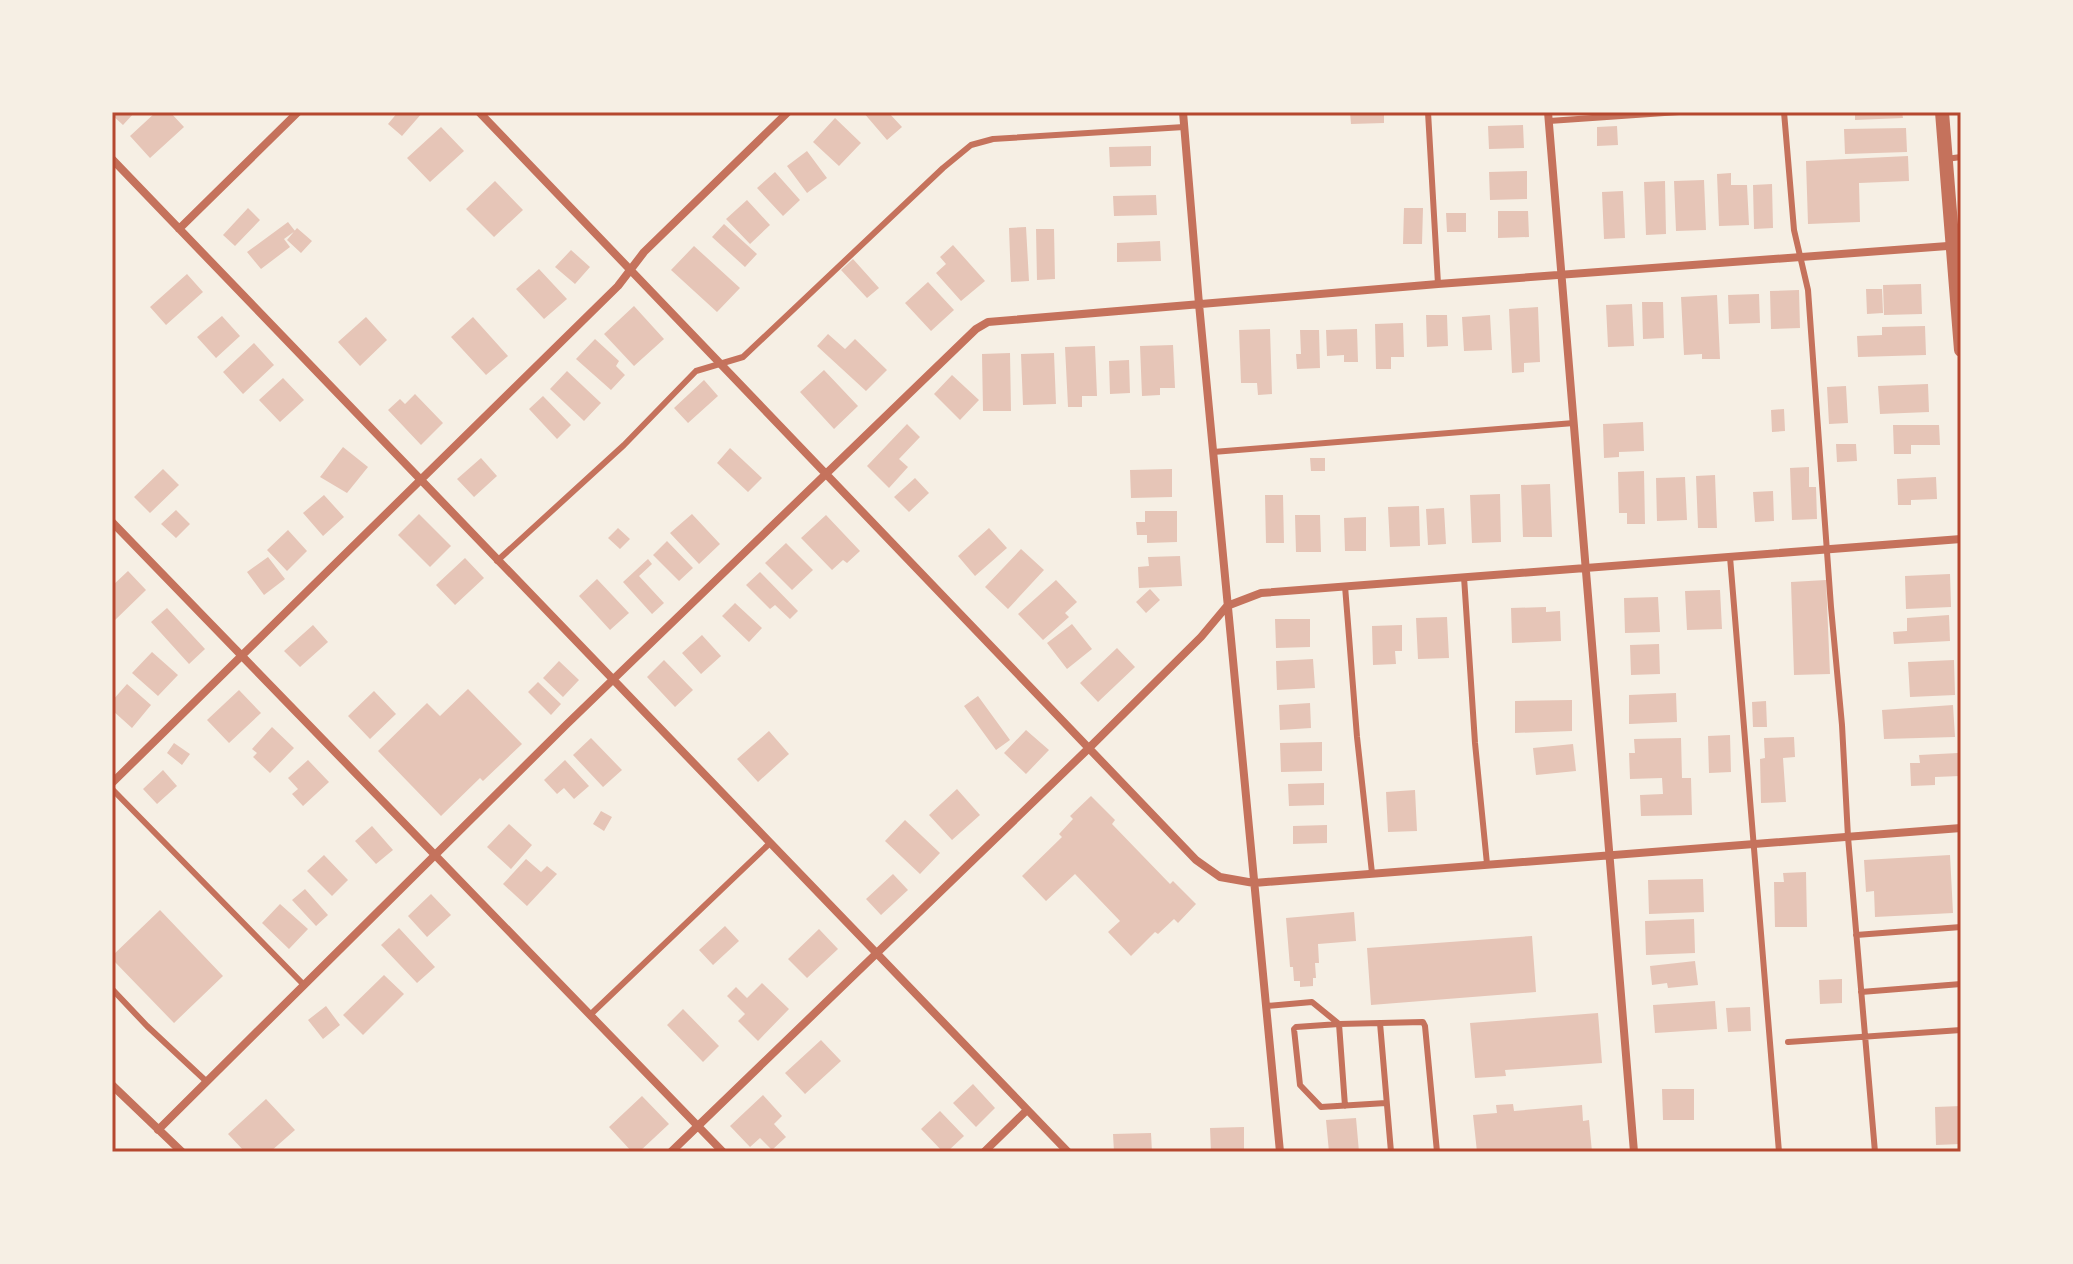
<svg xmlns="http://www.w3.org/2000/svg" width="2073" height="1264" viewBox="0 0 2073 1264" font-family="'Nunito Sans',sans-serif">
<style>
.building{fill:#e6c5b7}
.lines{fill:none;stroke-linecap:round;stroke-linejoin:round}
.service{stroke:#c5725c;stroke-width:6}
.minor{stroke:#c5725c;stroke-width:8}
.tertiary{stroke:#c5725c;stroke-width:14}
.neatline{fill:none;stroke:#b5482f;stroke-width:3}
</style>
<rect width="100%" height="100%" fill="#f6efe4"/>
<path class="building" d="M112,112h23l-12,13 -11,-10z
M156,112h14l14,15 -34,31 -20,-22z
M398,112h25l-21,24 -14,-12z
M863,112h25l14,15 -15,13z
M1350,112h34v11l-33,1z
M1855,112h47l1,6 -48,2z
M835,118l26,25 -22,23 -26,-24z
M1523,125l1,23 -35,1 -1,-23z
M1617,126l1,19 -21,1v-19z
M441,127l23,24 -34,31 -23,-24z
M1906,128l1,24 -62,2 -1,-25z
M1151,146v20l-41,1 -1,-20z
M807,151l20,27 -20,15 -20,-27z
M1908,156l1,25 -50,2 1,39 -52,2 -2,-63z
M1527,171v28l-37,1 -1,-28z
M775,172l25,28 -17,16 -26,-28z
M1731,173v12h16l2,40 -30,1 -2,-52z
M1704,180l2,50 -30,1 -2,-50z
M495,181l28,29 -29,27 -28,-28z
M1665,181l1,53 -20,1 -2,-53z
M1772,184l1,44 -19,1 -1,-44z
M1623,191l2,47 -21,1 -2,-47z
M1156,195l1,20 -43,1 -1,-20z
M747,200l23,25 -20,19 -24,-25z
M248,208l12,12 -25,26 -12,-11z
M1404,208h19l-1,36h-19z
M1498,211h30l1,26 -31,1z
M1446,213h20v19h-19z
M288,222l7,9 -11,8 6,8 -29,22 -14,-17z
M724,224l33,30 -12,13 -33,-30z
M1026,227l3,54 -18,1 -2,-54z
M297,228l15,13 -11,12 -14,-13z
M1036,229h18l1,50 -18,1z
M1160,241l1,20 -44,1v-19z
M953,245l32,36 -24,20 -25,-28 10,-9 -6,-7z
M694,246l46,42 -23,24 -46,-42z
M571,250l19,17 -15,17 -20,-17z
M853,259l26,29 -12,10 -26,-28z
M539,269l28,30 -23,20 -28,-30z
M187,274l16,18 -37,33 -16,-18z
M928,282l26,28 -23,21 -26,-28z
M1921,284l1,30 -38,1 -1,-30z
M1866,289h16l1,24 -16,1z
M1799,290l1,38 -29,1 -1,-38z
M1759,294l1,29 -31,1 -1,-29z
M1717,295l3,64h-18v-5l-18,1 -3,-58z
M1642,302h21l1,36 -21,1z
M1632,304l2,42 -26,1 -2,-42z
M634,306l30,33 -30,27 -30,-32z
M1538,307l2,55 -16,1v9l-12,1 -3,-64z
M1426,315h21l1,31 -21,1z
M1490,315l2,35 -28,1 -2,-34z
M222,316l18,20 -24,22 -19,-21z
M366,317l21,23 -27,26 -22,-24z
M473,317l35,39 -22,19 -35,-38z
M1403,323l1,34h-13v12h-15l-1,-45z
M1925,326l1,29 -68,2 -1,-21 25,-1v-8z
M1270,329l2,65 -14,1 -1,-12h-16l-2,-53z
M1357,329l1,33h-14v-7l-17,1 -1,-26z
M1300,330h19l1,38 -23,1 -1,-15h5z
M828,334l17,15 10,-10 32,31 -21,21 -49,-45z
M595,339l24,22 -3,5 9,9 -14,15 -35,-31z
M254,343l20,22 -31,29 -20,-22z
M1173,345l2,43h-15v7l-18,1 -2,-50z
M1095,346l2,50h-15v11h-14l-3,-60z
M1010,353l1,58h-28l-1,-57z
M1054,353l2,51 -33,1 -2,-51z
M1129,360l1,33 -20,1 -1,-33z
M824,370l34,36 -24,23 -34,-37z
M567,371l34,32 -17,18 -34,-32z
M952,375l27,25 -19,20 -26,-26z
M283,378l21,22 -24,22 -21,-22z
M704,380l14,16 -30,27 -14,-15z
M1928,384l1,28 -49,2 -2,-28z
M1846,386l2,37 -19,1 -2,-37z
M415,394l28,29 -22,22 -33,-35 12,-11 5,5z
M543,396l28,29 -14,14 -28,-30z
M1784,409l1,22 -13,1 -1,-22z
M1643,422l1,29 -25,1v5l-15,1 -1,-34z
M907,424l13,13 -21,22 9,8 -19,21 -22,-22z
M1893,425h46l1,20h-29v9h-17z
M1836,444h20l1,17 -20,1z
M343,447l25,20 -21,26 -27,-16z
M730,448l32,30 -14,14 -31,-29z
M481,458l16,18 -23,21 -17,-18z
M1310,458h15v13h-14z
M1809,467v20h7l1,32 -25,1 -2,-52z
M163,469l16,16 -29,28 -16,-16z
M1172,469v28l-41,1 -1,-28z
M1644,471l1,53h-18v-11h-8l-1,-41z
M1715,475l2,53h-19l-2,-52z
M1685,477l2,43 -30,1 -1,-43z
M1936,477l1,22 -26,1v5h-13l-1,-26z
M915,478l14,15 -20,19 -15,-15z
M1550,484l2,53h-29l-2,-52z
M1773,491l1,30 -19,1 -2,-30z
M1500,494l1,48 -29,1 -2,-48z
M324,495l20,22 -21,19 -20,-23z
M1265,495h18l1,48h-18z
M1419,506l1,40 -30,1 -2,-40z
M1444,508l2,36 -18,1 -2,-36z
M176,510l14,14 -14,14 -15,-14z
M1145,511h32v31l-30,1v-8h-10l-1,-13h9z
M419,514l32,32 -21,21 -32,-32z
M692,514l28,30 -21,20 -29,-31z
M826,515l34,36 -13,12 -4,-3 -11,10 -31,-32z
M1295,515h25l1,37h-25z
M1366,517v34h-21l-1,-33z
M618,528l12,11 -10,10 -12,-11z
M989,528l18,20 -32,28 -17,-20z
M288,530l19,21 -20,20 -20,-21z
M667,541l26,27 -14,13 -26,-26z
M786,543l27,27 -21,20 -27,-27z
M1021,549l23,21 -36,39 -23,-22z
M1180,556l2,30 -43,2 -1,-21 11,-1 -1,-9z
M268,557l17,22 -21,16 -17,-23z
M465,558l19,20 -29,27 -19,-20z
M648,559l4,5 -13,12 25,27 -12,11 -29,-32z
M128,571l18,19 -34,33v-37z
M760,572l38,39 -8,8 -15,-14 -5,4 -24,-24z
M1950,574l1,33 -45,2 -1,-33z
M597,579l32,34 -19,17 -31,-34z
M1056,580l21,22 -12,11 4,4 -26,23 -25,-26z
M1826,580l4,94 -36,1 -3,-93z
M1150,589l10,11 -14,13 -10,-11z
M1720,590l2,39 -35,1 -2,-39z
M1658,597l2,35 -35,1 -1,-35z
M735,603l27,25 -13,14 -27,-26z
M1546,607v5l14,-1 1,30 -49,2 -1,-35z
M167,608l38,41 -16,15 -38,-42z
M1949,615l1,26 -56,3 -1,-12 14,-1v-13z
M1447,617l2,41 -31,1 -2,-41z
M1275,619h35v28l-34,1z
M1072,624l20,25 -25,20 -20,-26z
M313,625l15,17 -28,25 -16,-16z
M1402,625v26h-7l1,13 -23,1 -1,-39z
M702,635l19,21 -20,18 -19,-21z
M1659,644l1,30 -29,1 -1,-30z
M1117,648l18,19 -37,35 -18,-19z
M152,652l26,23 -20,21 -26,-23z
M1313,659l2,29 -38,2 -1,-29z
M664,660l29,30 -18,17 -28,-30z
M1954,660l1,35 -45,2 -2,-35z
M559,661l20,19 -16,17 -20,-19z
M538,682l23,22 -10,11 -23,-23z
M127,684l24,21 -19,23 -20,-18v-9z
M468,689l54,55 -39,37 -3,-3 -39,38 -63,-65 49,-48 13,13z
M239,690l22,23 -32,30 -22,-23z
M374,691l22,23 -26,25 -22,-23z
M1676,693l1,29 -48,2v-29z
M978,696l32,44 -14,10 -32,-44z
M1572,700v31l-57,2v-32z
M1766,701l1,26h-14l-1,-25z
M1310,703l1,25 -31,2 -1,-25z
M1953,705l2,32 -71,2 -2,-29z
M272,727l22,21 -24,25 -17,-16 4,-4 -5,-4z
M1026,730l23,20 -23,24 -22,-21z
M769,731l20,23 -31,28 -21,-23z
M1730,735l1,37 -22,1 -1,-37z
M1794,737l1,20 -12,1 3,44 -25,1 -1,-44 5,-1 -1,-20z
M591,738l31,32 -19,17 -30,-32z
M1681,738l1,40h9l1,37 -51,1 -1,-21 23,-1 -1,-16 -32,1 -1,-26h6l-1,-14z
M1322,742v29l-41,1 -1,-29z
M174,743l16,11 -8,11 -15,-12z
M1573,744l3,27 -40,4 -3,-27z
M1958,753l2,23 -25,1v8l-24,1 -1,-23h10l-1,-8z
M308,760l21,22 -26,24 -11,-12 6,-5 -10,-11z
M565,760l24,26 -15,13 -10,-11 -7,6 -13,-14z
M163,770l14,16 -20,18 -14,-15z
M1324,783v22l-35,1 -1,-22z
M957,789l23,26 -28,25 -23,-25z
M1415,790l2,41 -29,1 -2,-40z
M1091,796l24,24 -3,4 58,60 3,-3 23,23 -18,19 -4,-4 -16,15 -3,-2 -24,24 -23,-24 12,-11 -45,-47 -29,27 -24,-25 40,-39 -3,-3 14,-15 -3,-3z
M601,811l11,6 -8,14 -11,-7z
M905,820l35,33 -20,21 -35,-33z
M509,824l23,21 -21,24 -24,-22z
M1327,825v18l-34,1v-18z
M372,826l21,24 -17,14 -21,-23z
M324,855l24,25 -16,16 -25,-25z
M1950,855l3,58 -78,4 -1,-26 -8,1 -2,-32z
M526,859l15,13 6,-6 10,8 -30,32 -24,-22z
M1806,872l1,55h-32l-1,-45h10l-1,-9z
M893,874l15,16 -27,25 -15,-16z
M1703,879l1,33 -55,2 -1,-34z
M305,889l23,26 -12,11 -24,-26z
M431,894l20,21 -24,22 -19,-21z
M280,904l28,25 -19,20 -27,-26z
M160,910l63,66 -49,47 -62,-64v-3z
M1354,912l2,29 -38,3 1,19h-4l1,15h-3v8l-13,1v-6h-6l-1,-14h-3l-4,-49z
M1694,919l1,34 -49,2 -1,-34z
M725,926l14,15 -26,24 -14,-15z
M399,928l36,39 -18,16 -36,-38z
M819,929l19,20 -31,29 -19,-19z
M1532,936l4,56 -165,13 -4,-57z
M1695,961l3,24 -30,3 -1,-5 -15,2 -2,-19z
M384,975l20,19 -41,41 -20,-20z
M1842,979v24l-22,1 -1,-24z
M762,983l27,26 -31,32 -20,-20 7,-7 -18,-18 9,-9 11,11z
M1715,1001l2,28 -62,4 -2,-28z
M326,1006l14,19 -17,14 -15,-19z
M1750,1007l1,24 -23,1 -2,-24z
M683,1009l36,37 -16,16 -36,-37z
M1598,1013l4,50 -97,7 1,6 -31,2 -5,-55z
M821,1040l20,21 -36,33 -20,-21z
M973,1084l22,24 -19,19 -23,-24z
M1662,1089h32v31h-31z
M763,1095l19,21 -8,8 12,13 -14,13 -12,-12 -10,9 -20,-21z
M642,1096l27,28 -30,28h-7l-23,-25z
M266,1099l29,31 -25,22h-25l-17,-18z
M1513,1104l1,7 68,-6 1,16 6,-1 3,32h-115l-4,-37 24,-2 -1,-8z
M1961,1106v38l-25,1 -1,-38z
M940,1111l24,25 -17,16h-4l-22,-23z
M1356,1118l3,34h-30l-3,-32z
M1244,1127v25h-33l-1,-24z
M1151,1133l1,19h-38l-1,-18z"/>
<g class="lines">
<path class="service" d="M1428,112l10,172
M1784,112l10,118 14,60 23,317 11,118 6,112 27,315
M1549,121l130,-9
M1946,159l15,-2
M1213,452l361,-29
M1730,557l49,595
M497,561l127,-116 72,-74 47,-14 200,-189 28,-23 22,-6 191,-12
M1464,577l11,166 12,121
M1345,586l12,151 15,136
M112,789l192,196
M1856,935l105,-8
M112,989l35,37 60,56
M1861,992l100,-8
M1266,1006l46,-4 27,22 84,-2 2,4 12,126
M590,1015l179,-171
M1380,1023l11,129
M1788,1042l173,-12
M1345,1106l-6,-82 -43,3 -2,2 6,56 21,22 65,-4"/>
<path class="minor" d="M479,112l717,748 24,17 34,6 707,-55
M1183,112l16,192 81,848
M1548,112l86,1040
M112,159l956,993
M179,229l119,-117
M112,522l611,630
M112,783l506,-497 26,-34 144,-140
M112,1085l70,67
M158,1130l409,-406 409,-395 12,-7 450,-38 523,-39
M671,1152l418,-404 112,-111 26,-31 34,-13 700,-54
M984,1152l43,-42"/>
<path class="tertiary" d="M1942,112l19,238"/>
</g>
<rect width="2073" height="1264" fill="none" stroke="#f6efe4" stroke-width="228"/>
<rect x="114" y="114" width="1845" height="1036" class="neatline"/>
</svg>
